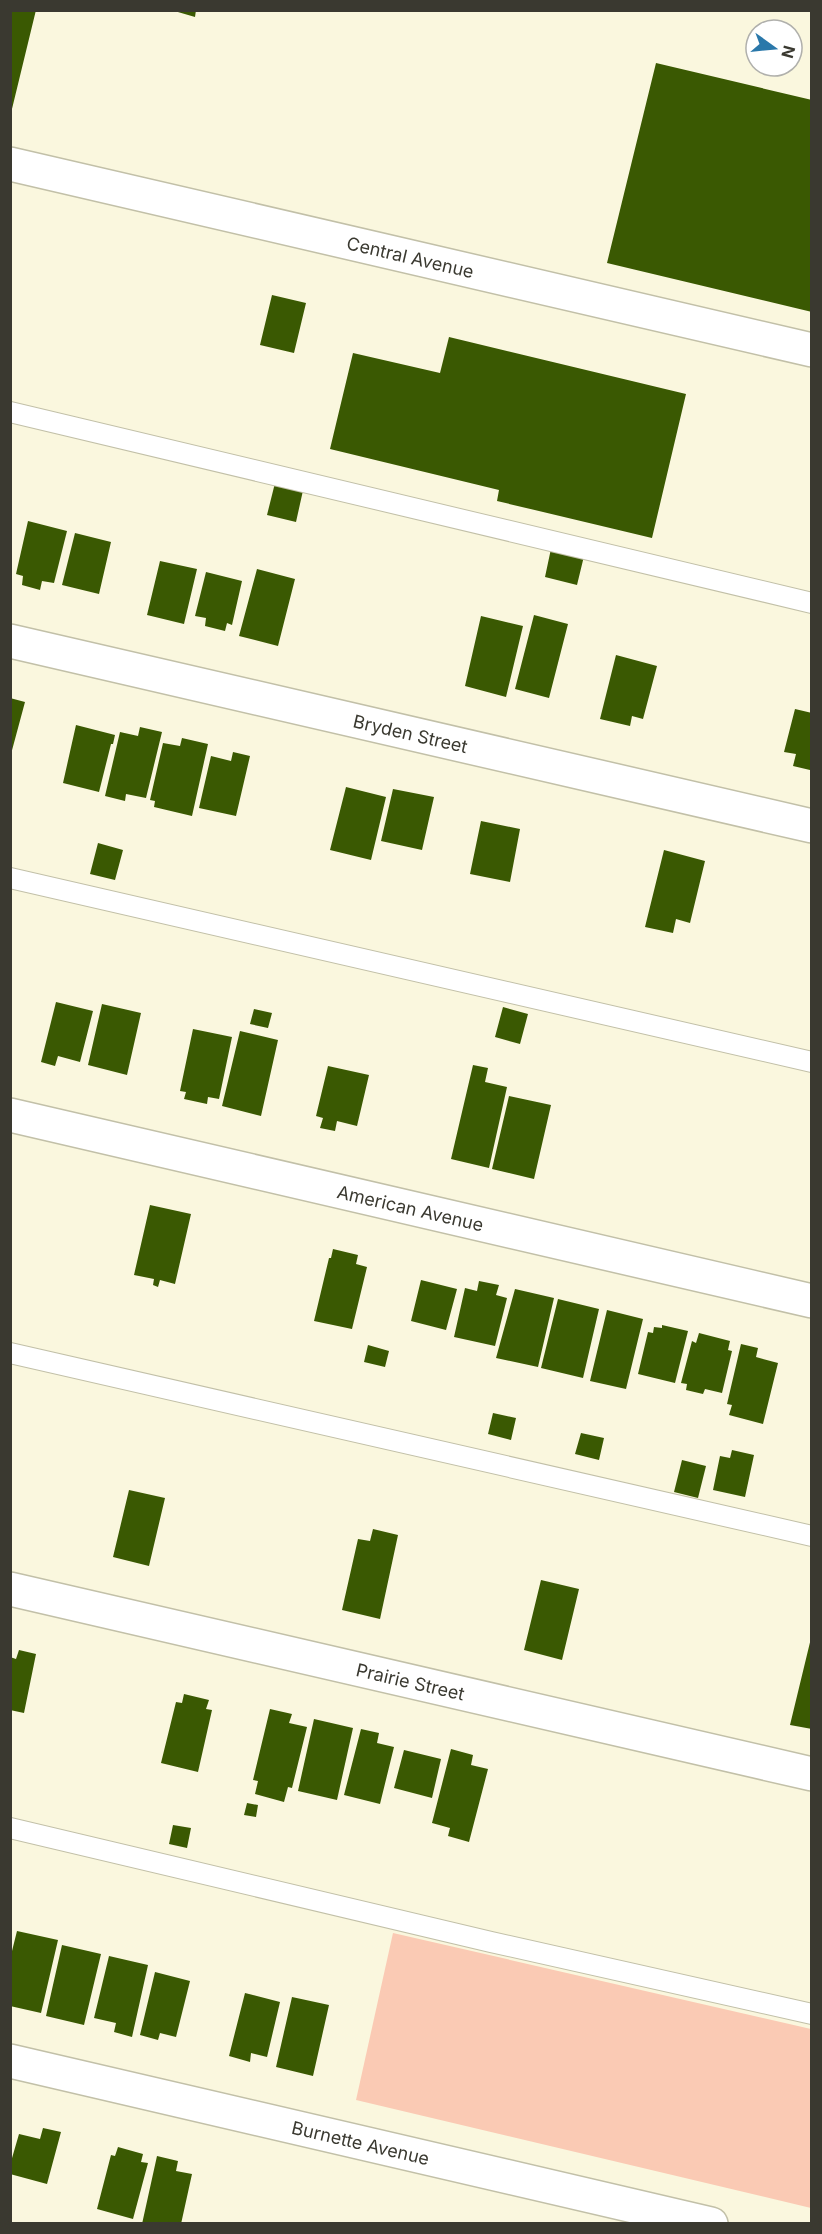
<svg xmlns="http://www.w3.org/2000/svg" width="822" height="2234" viewBox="0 0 822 2234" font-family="Inter,sans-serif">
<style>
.green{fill:#facab4}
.building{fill:#3a5902}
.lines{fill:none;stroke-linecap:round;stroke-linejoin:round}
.lane-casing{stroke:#c2c0a8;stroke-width:22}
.street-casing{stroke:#c2c0a8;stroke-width:36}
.lane{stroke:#fff;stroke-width:20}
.street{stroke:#fff;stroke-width:33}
.labels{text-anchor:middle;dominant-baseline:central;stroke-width:6;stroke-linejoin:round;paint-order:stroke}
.street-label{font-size:18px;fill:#3a3930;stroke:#fff}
</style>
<rect width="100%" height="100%" fill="#faf7de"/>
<path class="green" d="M393,1933l418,96v179l-455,-108z"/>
<path class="building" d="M10,10h26l-25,103h-1z
M171,10h25l-1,7z
M656,63l156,37v212l-205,-49z
M272,295l34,8 -12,50 -34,-8z
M449,337l237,57 -34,144 -155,-37 2,-11 -169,-41 23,-96 87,20z
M276,479l28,7 -8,36 -29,-7z
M28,521l39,10 -13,52 -12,-2 -2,9 -18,-5 1,-9 -7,-2z
M75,533l36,9 -12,52 -37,-9z
M552,544l33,8 -8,33 -32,-8z
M160,561l37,8 -13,55 -37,-9z
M257,569l38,10 -17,67 -39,-10z
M206,572l36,9 -10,44 -5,-2 -2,8 -20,-5 1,-8 -11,-2z
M534,615l34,9 -19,74 -34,-9z
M481,616l42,10 -17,71 -41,-11z
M616,655l41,11 -14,53 -11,-3 -2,10 -30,-7z
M10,698l15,4 -14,52h-1z
M795,709l17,4 -2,57 -17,-4 3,-12 -12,-2z
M76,725l39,10 -2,9h-2l-12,48 -36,-9z
M140,727l22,5 -16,66 -20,-4 -1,7 -20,-5 15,-64 18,4z
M182,738l26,6 -16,72 -38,-9 1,-6 -5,-1 13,-57 17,3z
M233,752l17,4 -14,60 -37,-8 12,-52 20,5z
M346,787l40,10 -15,63 -41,-10z
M393,789l41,8 -12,53 -41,-9z
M481,821l39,8 -10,53 -40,-8z
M98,843l25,7 -8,30 -25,-6z
M664,850l41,11 -15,62 -14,-4 -3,14 -28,-6z
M56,1002l37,9 -13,51 -22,-6 -3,10 -14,-4z
M102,1004l39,9 -14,62 -39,-10z
M503,1007l25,7 -8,30 -25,-7z
M254,1009l18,4 -4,15 -18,-4z
M193,1029l39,8 -13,62 -11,-2 -1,7 -23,-5 2,-7 -6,-1z
M240,1031l38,9 -17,76 -39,-10z
M473,1065l15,3 -3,14 22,5 -18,81 -38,-9z
M328,1066l41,9 -12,51 -20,-5 -2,10 -15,-3 3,-10 -7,-2z
M509,1096l42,9 -17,74 -42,-10z
M150,1205l41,9 -16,70 -15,-4 -2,7 -5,-2 1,-6 -20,-4z
M333,1249l25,6 -2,9 11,3 -15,62 -38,-8 15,-63h2z
M421,1280l36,9 -11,41 -35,-9z
M479,1281l20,4 -3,10 11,3 -12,48 -41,-9 11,-49 12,3z
M515,1289l39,9 -16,69 -42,-9z
M558,1299l41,10 -16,69 -42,-10z
M607,1310l36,9 -17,70 -36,-8z
M662,1325l26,6 -13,52 -37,-9 10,-42 5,1 1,-6 8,1z
M699,1333l31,8 -2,9 4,1 -10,42 -17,-4 -2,5 -17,-4 1,-6 -6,-1 11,-42 4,2z
M741,1344l17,4 -2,9 22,6 -15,61 -34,-9 3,-10 -5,-1z
M368,1345l21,6 -4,16 -21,-5z
M493,1413l23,5 -5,22 -23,-6z
M581,1433l23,5 -5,22 -24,-6z
M732,1450l22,5 -9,42 -32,-7 7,-34 10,2z
M682,1460l24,6 -8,32 -24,-6z
M129,1490l36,8 -16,68 -36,-9z
M373,1529l25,6 -18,84 -38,-9 16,-71 12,2z
M541,1580l38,9 -17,71 -38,-10z
M812,1634v95l-22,-4z
M19,1650l17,4 -12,59 -14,-3v-53l6,2z
M184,1694l25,6 -3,9 6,1 -14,62 -37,-9 15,-61 6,1z
M270,1709l22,5 -3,9 18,4 -15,61 -4,-1 -4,15 -29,-8 3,-13 -5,-1z
M314,1719l39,9 -16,72 -39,-9z
M361,1729l18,4 -2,10 17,4 -14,57 -36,-9z
M451,1749l22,6 -2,10 17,4 -19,73 -21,-6 2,-8 -18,-5z
M404,1750l37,9 -9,39 -38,-10z
M247,1803l11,2 -2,12 -12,-2z
M173,1825l18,3 -4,20 -18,-4z
M17,1931l41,9 -17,73 -31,-7v-47z
M62,1945l39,9 -17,71 -38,-9z
M109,1956l39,9 -16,72 -18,-5 2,-9 -22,-5z
M155,1972l35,9 -14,56 -16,-4 -2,7 -18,-5z
M245,1993l35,9 -13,55 -16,-4 -1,9 -21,-6z
M292,1997l37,8 -16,71 -37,-9z
M43,2128l18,4 -14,52 -37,-10v-9l9,-31 21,5z
M118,2147l25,7 -2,8 7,1 -15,56 -36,-10 14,-54 4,1z
M157,2156l21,5 -2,10 16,3 -11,50h-39z"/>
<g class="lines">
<g class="lane-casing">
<path id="lane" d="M10,412l802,191
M10,878l802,184
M10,1353l802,183
M10,1828l481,114 321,72"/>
</g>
<g class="street-casing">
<g id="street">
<path id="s1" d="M10,164l802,186"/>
<path id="s2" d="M10,641l802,185"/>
<path id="s3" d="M10,1115l802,186"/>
<path id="s4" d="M10,1589l802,185"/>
<path id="s5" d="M10,2061l701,163"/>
</g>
</g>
<use href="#lane" class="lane"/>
<use href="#street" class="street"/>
</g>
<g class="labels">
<g class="street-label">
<text stroke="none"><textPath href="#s1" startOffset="411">Central Avenue</textPath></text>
<text stroke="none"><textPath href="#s2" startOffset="411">Bryden Street</textPath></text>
<text stroke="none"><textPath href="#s3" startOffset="411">American Avenue</textPath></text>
<text stroke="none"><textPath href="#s4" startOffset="411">Prairie Street</textPath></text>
<text stroke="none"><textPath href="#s5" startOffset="360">Burnette Avenue</textPath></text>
</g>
</g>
<rect width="822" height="2234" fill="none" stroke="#3a3930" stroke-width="24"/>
<g transform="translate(774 48) rotate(105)"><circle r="28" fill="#ffffff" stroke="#b0b0ac" stroke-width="1.5"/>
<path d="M0-4.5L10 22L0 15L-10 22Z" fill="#2a78aa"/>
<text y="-9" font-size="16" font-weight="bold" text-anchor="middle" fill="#3a3930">N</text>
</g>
</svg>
